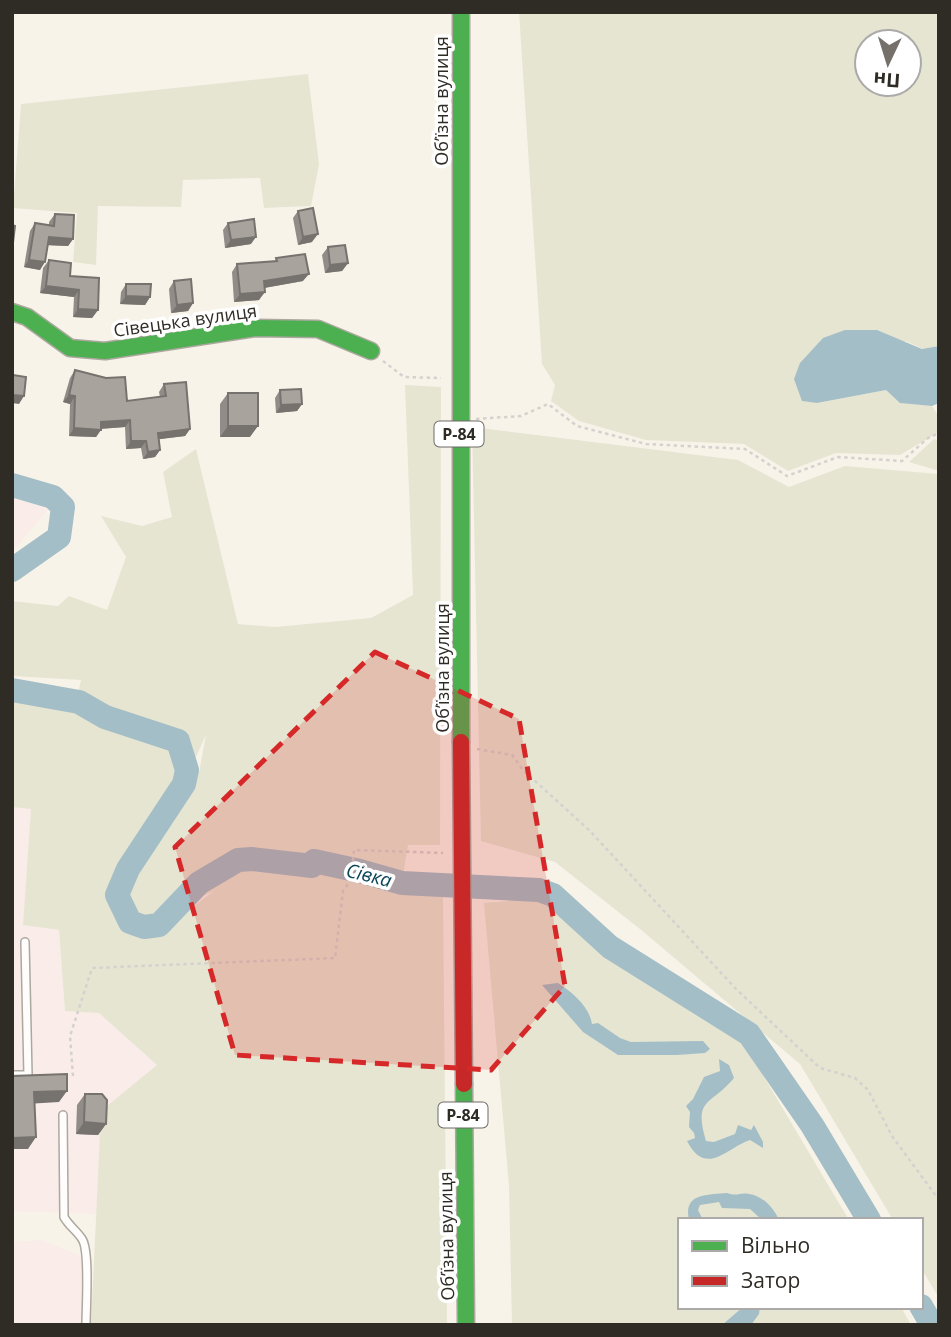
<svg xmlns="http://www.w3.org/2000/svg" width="951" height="1337" viewBox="0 0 951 1337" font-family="'Open Sans',sans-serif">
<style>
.industrial{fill:#faece9}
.green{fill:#e6e5d2;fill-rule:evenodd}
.water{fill:#a3bec7}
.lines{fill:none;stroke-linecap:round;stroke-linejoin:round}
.river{stroke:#a3bec7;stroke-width:24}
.lane-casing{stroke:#aca8a0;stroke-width:10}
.fast-casing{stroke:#aca8a0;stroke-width:19}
.jam-casing{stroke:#aca8a0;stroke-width:19}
.path{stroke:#d4d2ce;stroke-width:2.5;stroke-dasharray:3.5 3.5;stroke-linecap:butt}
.lane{stroke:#fefdfc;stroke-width:7}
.fast{stroke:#4caf50;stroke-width:16}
.jam{stroke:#c62828;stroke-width:16}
.wall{fill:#918c87}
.shaded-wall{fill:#76726e}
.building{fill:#a9a39d;stroke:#76726e;stroke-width:2}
.marked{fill:#d62828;fill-opacity:0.2;stroke:#d62828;stroke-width:5;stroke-dasharray:14 9;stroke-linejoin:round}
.labels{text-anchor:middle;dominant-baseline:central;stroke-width:7;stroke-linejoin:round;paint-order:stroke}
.shield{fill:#fff;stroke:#6d6b66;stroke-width:2}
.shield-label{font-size:16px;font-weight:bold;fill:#2f2b25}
.street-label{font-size:18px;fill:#2f2b25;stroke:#fff}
.water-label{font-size:19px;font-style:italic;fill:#094557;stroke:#fff}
</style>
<rect width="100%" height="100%" fill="#f8f3e9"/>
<path class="industrial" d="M12,493l38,14 -38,45z
M12,807l19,1 -8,117 36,5 6,81 34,2 59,52 -57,46 -4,103 -85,-3z
M41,1240l45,18 -3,67h-71v-83z"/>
<path class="green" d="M519,12h420v334l-16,3 -17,-8 -103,60 14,2 69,-13 15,13 31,3 7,11v15l-39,23 -64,-2 -48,18 -44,-27 -98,-4 -67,-19 -28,-20 4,-16 -13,-21zM867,42h42v42h-42z
M308,74l11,90 -8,42 -47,2 -4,-30 -77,2 -2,27 -83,-1 -2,59 -23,-3 4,-49 -64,-5 8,-104z
M405,385l36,2 -1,458h-32l-5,30 -61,-15 -4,13 61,17 44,5 4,430h-356l10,-214 56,-46 -58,-52 -34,-2 -6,-81 -36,-5 8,-116 -19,-2v-112l63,12 27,15 71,24 5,27 -67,117 11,37 40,3 52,-39 -57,25 -20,-1 -12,-19 74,-123 7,-38 -11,24 -12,-19 -77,-29 -28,-17 3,-14 -69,-4v-75l46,5 11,-10 38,14 19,-53 -25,-41 41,10 30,-9 -9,-45 33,-23 42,175 37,3 96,-9 42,-23z
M472,427l266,33 51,27 56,-21 94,8v824l-18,-30v-48h-28l-93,-156 -160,-135 -85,-67 -74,-21z
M934,439l5,2v30l-30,-9z
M535,899l12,5 56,50 138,84 108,182h-169v87h221l10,18h-399l-3,-139 -25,-283z"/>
<path class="water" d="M845,330h32l45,19 17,-3v57l-7,3 -32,-3 -14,-13 -69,13 -15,-2 -8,-22 6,-16 23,-25z
M558,983c15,10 31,23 34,41l6,-1 22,15 11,4 72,-1 7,8 -5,4 -28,2h-59l-35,-23 -41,-47z
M719,1059l10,6 5,13c-23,28 -41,19 -28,63l8,1 21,-8 3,-9 13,5 3,-5 9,17v6l-13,-8c-22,7 -44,38 -63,1l8,-3 -1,-5 -5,-6 1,-15 -4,-6 7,-7 11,-22 16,-6z
M727,1193c11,4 13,-1 22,1 14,2 25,14 30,26h-17l-12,-11 -28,-1 -3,-6 -19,3 -2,5 5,10h-14c-6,-27 18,-25 38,-27z
M743,1307h17l-1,7 -8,11h-29z"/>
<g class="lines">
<path class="river" d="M12,485l41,12 10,10 -4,30 -47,33
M12,690l67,12 26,15 73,24 9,29 -3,14 -56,85 -11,26 13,27 14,5 15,-2 40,-42 39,-23 14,-1 60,7 2,-5 46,10 42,12 137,7 14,5 57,52 139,87 63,91 57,95
M921,1306l11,19"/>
<g class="lane-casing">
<path id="lane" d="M12,1075h16l-3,-133
M63,1115l1,102c5,9 13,14 18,22 8,11 4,69 4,86"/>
</g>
<g class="fast-casing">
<path id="fast" d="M12,312l15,5 43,31 35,3 151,-23 62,1 53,22
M461,742v-730
M464,1084l2,241"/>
</g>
<g class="jam-casing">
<path id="jam" d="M461,742l3,342"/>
</g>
<path class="path" d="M383,361l21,16 37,1
M476,419l45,-3 27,-12 29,22 69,18 99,5 42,27 51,-19 64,4 26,-23 11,-5
M477,749l35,6 11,15 67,61 146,158 84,79 35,10 13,12 24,46 47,64
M73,1076l-3,-40 22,-68 243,-10 8,-67 8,-11 3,-30 89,3"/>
<use href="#lane" class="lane"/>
<use href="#fast" class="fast"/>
<use href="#jam" class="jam"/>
</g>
<path class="wall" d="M298,211l14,31 -14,3 -5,-27z
M55,214l18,25 -5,7 -20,-1 -8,25 -16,-3 6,-36 5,-8 14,2v-3z
M228,223l23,21 -26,4 -2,-18z
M328,247l20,16 -6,8 -17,2 -3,-18z
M276,258l27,23 -39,7 -5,12 -25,2 -2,-30 5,-8 38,-3z
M49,260l21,16 28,34 -6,8 -19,-1 1,-20 -34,-4 3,-25z
M174,281l19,22 -5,8 -17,2 -2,-24z
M126,284l24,13 -5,8 -25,-1 1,-12z
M75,370l52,31 33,-4 -1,-5 5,-8 26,45 -5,7 -26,3 1,11 -5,7 -12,2 -2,-11 -15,1 -1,-22 -24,2 -5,8 -27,-1 1,-32 -7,-2 7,-24z
M280,390l22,14 -5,7 -21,2 -1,-15z
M228,393l22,44h-30v-33z
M85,1094l21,30 -8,11 -22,-1 1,-29z"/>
<path class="shaded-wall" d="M318,234l-6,8 -14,3 5,-8z
M49,237l24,2 -5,7 -24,-1z
M256,237l-5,7 -26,4 6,-8z
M29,260l16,2 -5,8 -16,-3z
M348,263l-6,8 -17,2 5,-8z
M309,274l-6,7 -45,8 6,-8z
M46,286l33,4 -5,7 -34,-4z
M265,292l-6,8 -25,2 6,-8z
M126,296l24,1 -5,8 -25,-1z
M193,303l-5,8 -17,2 6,-8z
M78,309l20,1 -6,8 -19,-1z
M12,395l12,1 -5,8 -7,-1z
M69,395l6,1 -5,8 -7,-2z
M302,404l-5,7 -21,2 5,-8z
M130,420l-5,7 -29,2 5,-7z
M228,426h30l-8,11h-30z
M74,428l27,2 -5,7 -27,-1z
M190,429l-5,7 -32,4 5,-7z
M131,441h15l-5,7 -15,1z
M160,450l-5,7 -12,2 5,-7z
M67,1091l-8,11 -33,2 8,-12z
M84,1122l22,2 -8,11 -22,-1z
M36,1137l-8,12h-16v-11z"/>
<path class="building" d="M313,208l5,26 -15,3 -5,-26z
M55,214l19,1 -1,24 -24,-2 -4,25 -16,-2 6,-37 19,3z
M254,219l2,18 -25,3 -3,-17z
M12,225l3,1 -3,25z
M345,245l3,18 -18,2 -2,-18z
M305,254l4,20 -45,7 1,11 -25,2 -3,-30 40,-3 -1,-3z
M49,260l22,3 -1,13 29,2 -1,32 -20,-1 1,-19 -33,-4z
M191,279l2,24 -16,2 -3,-24z
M126,284h25l-1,13 -24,-1z
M75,370l31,8 19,-1 2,24 39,-5 -2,-12 22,-2 4,47 -32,4 2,17 -12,2 -2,-11h-15l-1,-21 -29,2v8l-27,-2 1,-32 -6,-1z
M13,375l13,2 -2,19 -12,-1z
M301,389l1,15 -21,1 -1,-15z
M228,393h30v33h-30z
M67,1074v17l-33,1 2,45 -24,1v-62z
M85,1094h17l5,6 -1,24 -22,-2z"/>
<path class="marked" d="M375,652l144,67 46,267 -74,84 -256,-15 -60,-208z"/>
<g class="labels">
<g class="shield">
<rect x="434.5" y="421.5" width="49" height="25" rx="5"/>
<rect x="438.5" y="1102.5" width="49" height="25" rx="5"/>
</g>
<g class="shield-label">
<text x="459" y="434">Р-84</text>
<text x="463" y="1115">Р-84</text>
</g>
<g class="street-label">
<text transform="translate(441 101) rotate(-90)">Обʼїзна вулиця</text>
<text transform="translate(185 320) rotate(-8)">Сівецька вулиця</text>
<text transform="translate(442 668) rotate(-90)">Обʼїзна вулиця</text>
<text transform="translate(446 1236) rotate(-91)">Обʼїзна вулиця</text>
</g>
<g class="water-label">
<text transform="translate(369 875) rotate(14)">Сівка</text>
</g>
</g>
<rect width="951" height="1337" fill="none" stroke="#2f2b25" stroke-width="28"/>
<rect x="678" y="1218" width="245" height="91" fill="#ffffff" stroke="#acaaa8" stroke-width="2"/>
<rect x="692" y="1241" width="35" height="10" fill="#4caf50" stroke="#acaaa8" stroke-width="2"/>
<text x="741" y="1253" font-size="21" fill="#2f2b25">Вільно</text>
<rect x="692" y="1276" width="35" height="10" fill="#c62828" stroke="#acaaa8" stroke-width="2"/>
<text x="741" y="1288" font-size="21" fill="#2f2b25">Затор</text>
<g transform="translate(888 63) rotate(184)"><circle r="33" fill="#ffffff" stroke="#acaaa8" stroke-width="2"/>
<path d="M0-5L12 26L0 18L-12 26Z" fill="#75716a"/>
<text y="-10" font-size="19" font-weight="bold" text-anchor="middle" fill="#2f2b25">Пн</text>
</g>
</svg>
